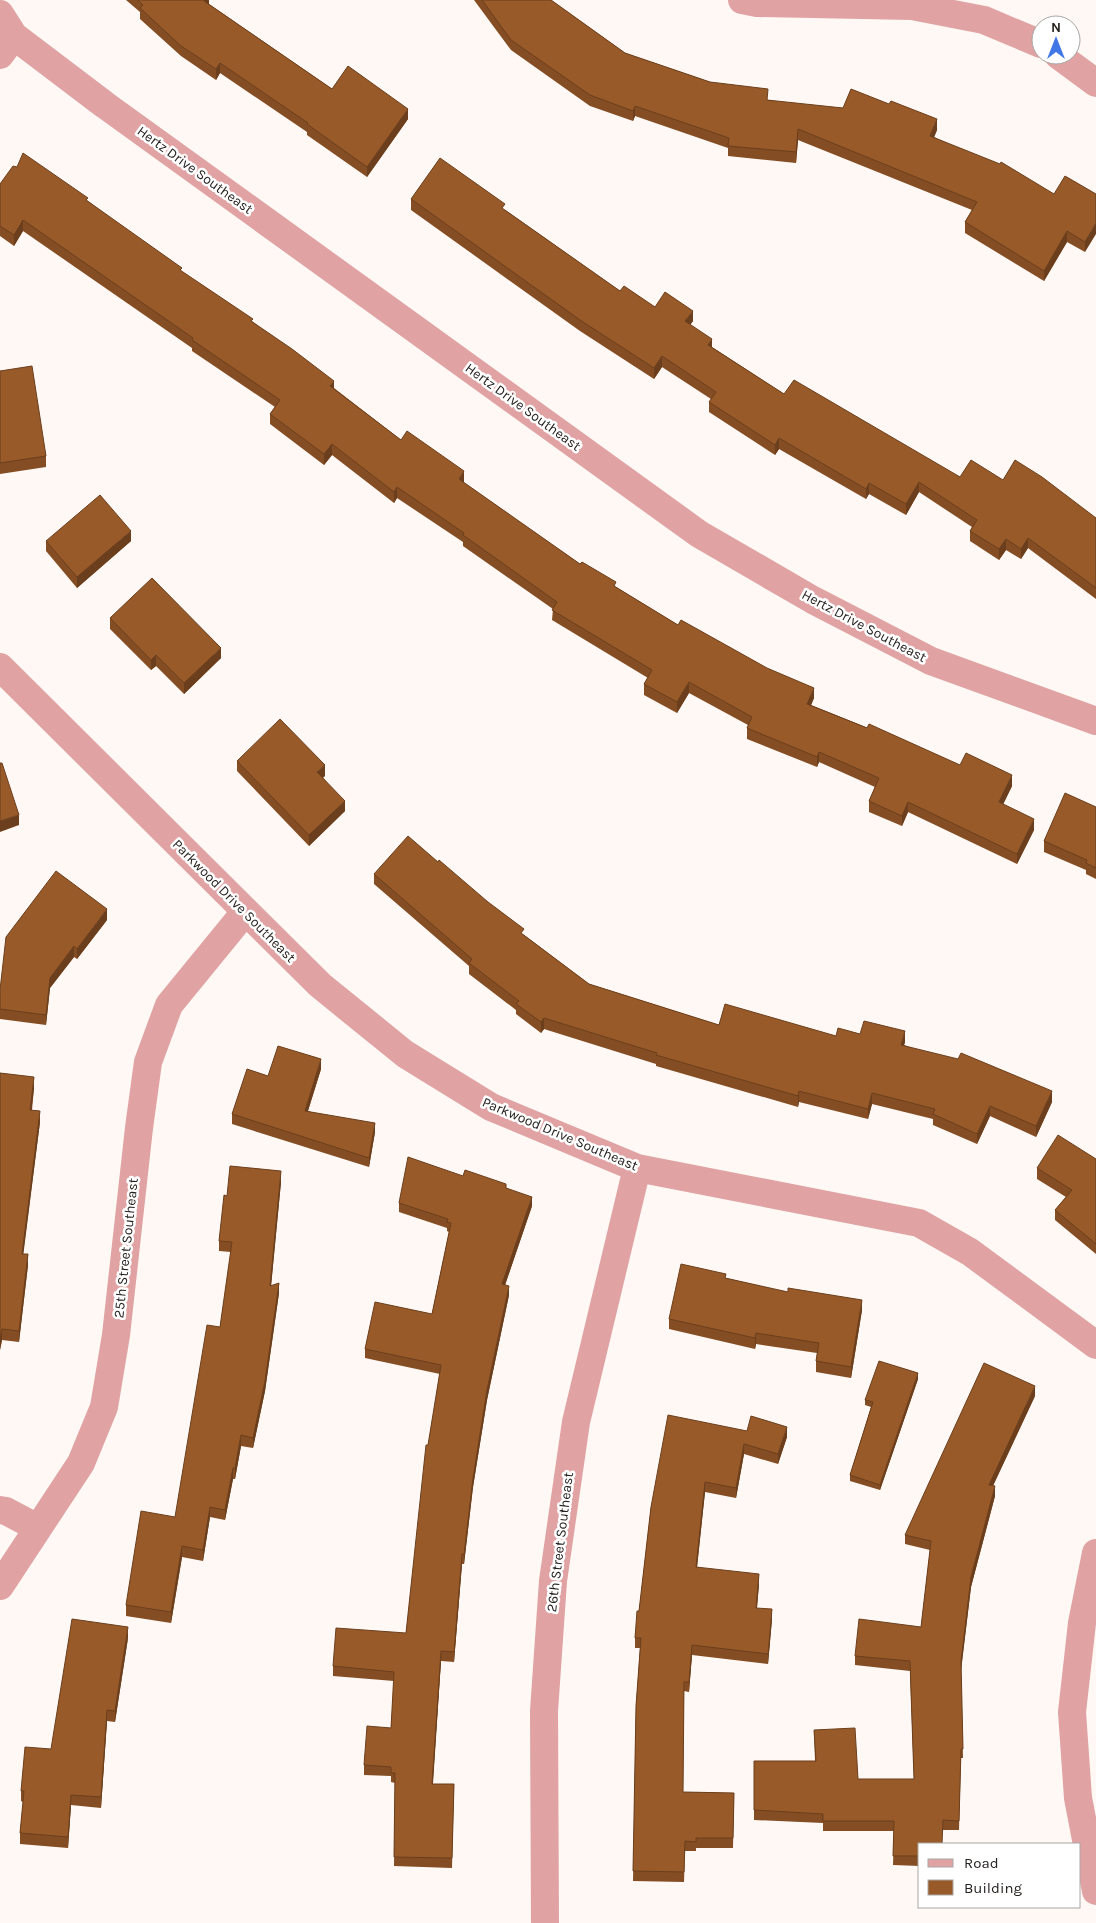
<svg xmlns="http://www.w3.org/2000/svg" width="1096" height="1923" viewBox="0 0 1096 1923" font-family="Karla,sans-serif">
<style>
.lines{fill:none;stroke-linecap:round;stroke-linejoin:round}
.minor{stroke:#e0a2a3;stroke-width:28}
.wall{fill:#844d23}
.shaded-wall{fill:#6b3f1d}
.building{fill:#995a29;stroke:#6b3f1d}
.labels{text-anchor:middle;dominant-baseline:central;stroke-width:5;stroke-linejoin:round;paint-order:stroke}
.street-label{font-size:14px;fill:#262220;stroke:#fff}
</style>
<rect width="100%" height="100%" fill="#fff8f4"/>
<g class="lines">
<path class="minor" d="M742,0l15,3 155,3 72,14 57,24
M0,14l14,22 91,69 594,429 114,66 118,61 165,60
M0,55l14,-19
M1058,55l38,28
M0,667l320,318 85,69 86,53 146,61 282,55 51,29 126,93
M0,1510l6,1 32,17
M1096,1553l-14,70 -10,89 6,86 18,93
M0,1586l81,-123 23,-56 12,-72 23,-207 9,-66 21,-57 76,-93
M545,1923l-1,-212 9,-130 23,-159 61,-254"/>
</g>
<path class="wall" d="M126,0h83v4l123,85 76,30 -41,58 -60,-42v-3l-87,-59 -4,7 -35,-24 -41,-37v-7z
M474,0h77l74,53 85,29 58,18 169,30 -3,7 120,57h42l-11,58 -18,-10 -23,39 -79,-48v-11l7,-12 -174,-70 -2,23 -68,-7v-8l-93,-32 -2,5 -43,-15 -79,-56z
M17,167l71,34 94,71 71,50 81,66 67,52 63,42v1l116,81 36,23 62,38 136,73 -3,7 201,81 -9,18 31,26 -17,34 -109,-52 -6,14 -33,-14v-11l6,-14 -56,-25 -2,5 -70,-28v-11l1,-3 -59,-32 -12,20 -33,-18v-11l4,-6 -96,-58 1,-11 -90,-63v-4l-66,-44 -3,5 -62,-48 -8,10 -54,-41v-10l5,-7 -83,-56v-3l-169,-117 -9,15 -14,-10v-52z
M411,199l94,11 115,81 35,16 38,14 -3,4 22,22 72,47 176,83 43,3 93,38v81l-68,-51 -7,11 -15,-9 -7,10 -29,-19v-10l2,-4 -53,-35 -13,23 -37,-21 -3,5 -87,-50 -4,6 -66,-43v-10l2,-3 -49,-32 -8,12 -74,-48 -169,-121z
M0,371l46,85v11l-46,7z
M46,541h85l-54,47 -31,-37z
M110,618l111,40 -37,36 -28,-28 -5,4 -41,-41z
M237,761l88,15 -2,1 22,34 -36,35 -72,-75z
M1096,807v72l-10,-5v-4l-42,-18v-11z
M374,874l150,61 65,49 130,41 117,11 24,-2 45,8 -1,3 148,57 -16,35 -46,-21 -13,28 -44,-19v-6l-61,-15 -4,15 -69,-17 -1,5 -142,-41v-2l-112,-35 -3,4 -25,-19v-4l-47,-36v-8l-95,-82z
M107,920l-30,39 -3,-2 -24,31 -4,37 -46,-6v-29z
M321,1069l-13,42 67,21 -6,35 -137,-43v-10l36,-38z
M0,1073l34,15 -2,22 8,12 -17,132 5,11 -9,77 -17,-2 -2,10z
M1096,1159v95l-41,-34v-10l11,-13 -29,-18v-11z
M463,1176l43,12 26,18 -27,79 4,10 -22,105 -14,87 -9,77h-2l-8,98 -13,-1 -8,123h21l-2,84 -58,-2 1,-83 -4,-1v-6l-27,-1v-10l27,-37 3,-47 -61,-5v-10l73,-33 22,-188 12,-71 -75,-16v-9l67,-35 17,-82 -2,-1v-3l-48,-16v-9z
M281,1182l-10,104 8,7 -14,98 -12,57 -12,-2 -6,33h-2l-8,41 -15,-3 -7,44 -21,-4 -11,66 -45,-7v-11l49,-88 45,-190 11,-75 -12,-1v-10l8,-45z
M726,1278l136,32 -11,68 -35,-6v-11l1,-8 -61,-9 -1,5 -86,-20v-10z
M918,1379l-38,111 -30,-9v-6l21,-68 -6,-2v-5z
M1035,1396l-42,90 2,10 -24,91 -10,82 2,89h-2l-2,72h-16l-23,14v22l-27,-1 1,-34h-71v-8l-69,-3v-59h61l-1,-31 44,49h56l-4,-108 -55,-6v-9l66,-29 9,-77 -25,-6v-9z
M747,1431l40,6 -9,27 -34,-10 -8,44 -31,-6 -8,75 62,17 -2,24 15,11 -4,45 -76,-9 -3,37 -5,-1 -1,101 51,1 -1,55h-37v3h-11l-1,31 -51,-1 3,-175 4,-58h-5v-10l4,-27 12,-104z
M128,1638l-13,84 -8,-1 -6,87 -30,-3 -3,43 -48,-4v-11l3,-31 -2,-1v-10l30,-42z"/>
<path class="shaded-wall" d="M205,0h4v6l-5,5z
M220,63v10l-4,7v-11z
M635,106v10l-2,5v-10z
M408,109v10l-41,58v-10z
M937,119v11l-7,17v-11z
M798,129v11l-2,23v-11z
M23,220v11l-9,15v-11z
M1096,223v11l-11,18v-10z
M1067,231v11l-23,39v-10z
M693,311v10l-8,11v-11z
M712,339v11l-4,-5z
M662,356v11l-8,12v-11z
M334,381v10l-4,-5z
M779,438v11l-4,6v-10z
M332,444v11l-8,10v-11z
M464,471v11l-5,8v-11z
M919,482v10l-13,23v-11z
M869,483v11l-3,5v-10z
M397,487v11l-3,5v-11z
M131,531v10l-54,47v-11z
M1028,538v10l-7,11v-10z
M1006,539v11l-7,10v-11z
M221,648v10l-37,36v-11z
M156,655v11l-5,4v-10z
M689,682v11l-12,20v-11z
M814,688v10l-7,17v-11z
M819,752v10l-2,5v-10z
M325,765v11l-8,6v-10z
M1012,775v11l-13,27v-11z
M345,801v10l-36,35v-11z
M908,802v10l-6,14v-10z
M19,815v10l-19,7v-11z
M1034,819v11l-17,34v-10z
M107,909v11l-30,39v-10z
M74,946v11l-24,31 -4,37v-10l4,-37z
M544,1018v11l-3,4v-11z
M905,1031v11l-4,13v-10z
M321,1059v10l-16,51v-9z
M34,1077v11l-4,33v-11z
M799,1091v11l-1,5v-11z
M1052,1091v11l-16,35v-11z
M872,1093v11l-4,15v-10z
M990,1106v10l-13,28v-10z
M40,1111v11l-18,143v-11z
M375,1123v9l-6,35v-9z
M281,1171v11l-11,115v-11z
M532,1197v9l-30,88v-10z
M28,1254v11l-9,77v-11z
M279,1283v10l-14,98 -12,57v-10z
M509,1286v9l-22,105 -14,87 -9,77v-9l9,-77 14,-88z
M862,1300v10l-11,68v-11z
M2,1329v11l-2,10v-10z
M756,1333v11l-1,5v-11z
M918,1373v6l-38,111v-5z
M1035,1386v10l-46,98v-9z
M787,1427v10l-9,27v-10z
M241,1435v11l-6,33v-11z
M744,1444v10l-8,44v-10z
M233,1468v11l-8,41v-10z
M705,1482v10l-9,85v-10z
M995,1486v10l-24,91 -10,84v-10l10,-84z
M210,1507v10l-7,44v-11z
M182,1546v11l-11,66v-11z
M462,1554v10l-8,98v-10z
M759,1574v10l-3,34v-10z
M772,1609v10l-4,45v-10z
M128,1627v11l-13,84v-11z
M692,1645v10l-3,37v-10z
M441,1651v10l-9,133v-10z
M107,1710v11l-6,87v-11z
M71,1795v10l-3,43v-11z"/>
<path class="building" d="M138,0h67l-1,1 128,88 16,-23 60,43 -41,58 -60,-43 1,-1 -88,-60 -4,6 -35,-23 -41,-38 3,-3z
M482,0h69l74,53 85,29 58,7 -1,11 76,8 8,-19 38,15 2,-3 46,18 -7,17 70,28 1,-2 53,32 11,-18 31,18v29l-11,19 -18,-11 -23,40 -79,-49 12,-20 -179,-73 -2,23 -68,-6 1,-8 -94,-32 -2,5 -43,-16 -79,-55z
M23,153l65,45 -2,2 96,68 -2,2 73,49 -2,2 41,28 42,32 -4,5 71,54 6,-9 57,40 -5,8 121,85 2,-2 34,20 -2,4 64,39 3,-5 86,48 47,20 -7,16 60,24 2,-4 91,41 6,-12 46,22 -13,27 35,17 -17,35 -109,-52 -6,14 -33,-15 10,-23 -60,-26 -2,5 -70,-29 5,-11 -63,-35 -12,20 -33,-18 8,-14 -100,-60 5,-8 -94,-67 1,-2 -67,-46 -3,5 -62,-48 -8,10 -54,-40 10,-14 -88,-60 1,-2 -170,-118 -9,15 -14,-9v-42l13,-18 4,1z
M440,158l65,46 -3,4 118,83 4,-5 31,21 10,-15 28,19 -8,10 27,18 -4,6 76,49 10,-14 166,97 11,-17 32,20 12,-20 27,17 54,41v70l-68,-50 -7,11 -15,-10 -7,10 -29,-18 7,-11 -58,-38 -13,22 -37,-21 -3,6 -87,-51 -4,7 -66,-43 7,-10 -54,-36 -8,12 -74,-48 -169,-121z
M32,366l14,90 -46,7v-92z
M100,495l31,36 -54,46 -31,-36z
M152,578l69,70 -37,35 -28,-28 -5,5 -41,-42z
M280,719l45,46 -8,7 28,29 -36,34 -72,-74z
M0,763h2l17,52 -19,6z
M1065,793l31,14v61l-10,-5 1,-3 -43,-19z
M408,836l30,26 1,-2 49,42 36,27 -3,4 68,51 130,41 6,-21 111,32 2,-8 22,6 4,-13 41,10 -4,14 57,14 3,-6 91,38 -16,35 -46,-20 -13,28 -44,-20 2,-5 -63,-16 -4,16 -69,-18 -1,5 -142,-41 1,-2 -113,-35 -3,4 -25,-18 3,-3 -50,-38 3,-4 -98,-85z
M56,871l51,38 -30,40 -3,-3 -24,32 -4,37 -46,-6v-19l6,-53z
M278,1046l43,13 -16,52 70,12 -6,35 -137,-44 15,-45 21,7z
M0,1073l34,4 -4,33 10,1 -18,143h6l-9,77 -17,-2 -2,11z
M1058,1135l38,24v85l-41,-34 17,-20 -35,-22z
M408,1157l55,19 2,-6 41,14v4l26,9 -30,87 7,2 -22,104 -14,88 -9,77 -2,-1 -8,98 -13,-1 -9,133h22l-2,74 -58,-1 1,-84h-4v-6l-27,-2 3,-39 24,2 3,-56 -61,-6 3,-38 70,5 20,-188h2l13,-80 -76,-16 10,-47 57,12 19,-91 -4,-1 1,-3 -49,-16z
M230,1166l51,5 -11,115 9,-3 -14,98 -12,57 -12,-3 -6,33h-2l-8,42 -15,-3 -7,43 -21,-4 -11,66 -45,-7 15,-94 34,6 32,-192 13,2 12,-85 -13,-1 5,-46 3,1z
M681,1264l45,10 -1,4 63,14v-4l74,12 -11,67 -35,-6 3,-18 -63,-10 -1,5 -86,-19z
M879,1361l39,12 -38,112 -30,-10 23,-73 -8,-2z
M984,1363l51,23 -46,99 6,1 -24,91 -10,84 2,88h-2l-2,72 -16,-1 -1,24h-22v12h-27l1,-35h-71v-7l-69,-4v-49h62l-2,-31 41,-2 3,51h56l-4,-118 -55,-5 4,-37 62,8 10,-86 -26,-6z
M668,1415l79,16 4,-15 36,11 -9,27 -34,-10 -8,44 -31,-6 -9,85 63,7 -3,34 16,1 -4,45 -76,-9 -3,37h-5l-1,110 51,1 -1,45h-37v4l-11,-1 -1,31 -51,-1 3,-165 5,-68h-6l2,-27h2l12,-104z
M72,1619l56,8 -13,84 -8,-1 -6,87 -30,-2 -3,42 -48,-4 4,-42h-3l4,-44 26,2z"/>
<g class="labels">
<g class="street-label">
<text transform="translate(195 170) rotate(36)">Hertz Drive Southeast</text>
<text transform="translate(523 407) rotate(36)">Hertz Drive Southeast</text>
<text transform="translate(864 626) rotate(28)">Hertz Drive Southeast</text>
<text transform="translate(234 901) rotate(45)">Parkwood Drive Southeast</text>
<text transform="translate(560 1134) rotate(23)">Parkwood Drive Southeast</text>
<text transform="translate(126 1248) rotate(-84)">25th Street Southeast</text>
<text transform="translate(560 1542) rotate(-83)">26th Street Southeast</text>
</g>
</g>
<rect x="918" y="1843" width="162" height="65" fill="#ffffff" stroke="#a8a7a6"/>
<rect x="928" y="1859" width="25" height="8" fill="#e0a2a3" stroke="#a8a7a6"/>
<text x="964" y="1868" font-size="15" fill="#262220">Road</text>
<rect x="928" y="1880" width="25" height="15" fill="#995a29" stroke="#a8a7a6"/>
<text x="964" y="1893" font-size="15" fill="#262220">Building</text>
<g transform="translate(1056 40)"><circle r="24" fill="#ffffff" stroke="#a8a7a6"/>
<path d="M0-4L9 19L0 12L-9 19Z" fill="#4176e7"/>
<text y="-8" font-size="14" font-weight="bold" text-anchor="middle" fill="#262220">N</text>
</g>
</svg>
